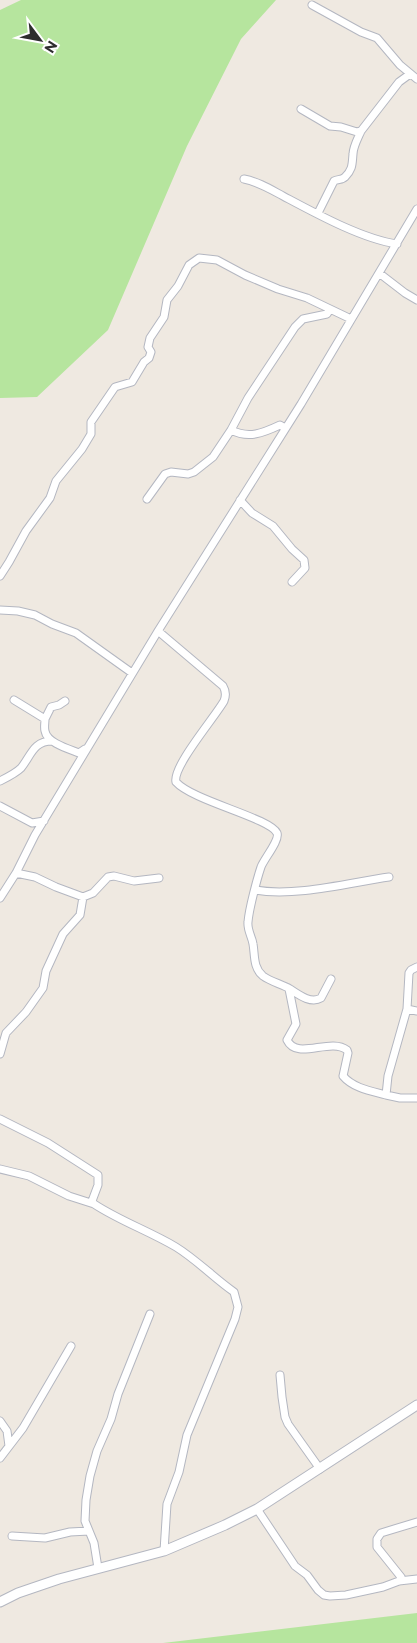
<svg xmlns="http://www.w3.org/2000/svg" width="417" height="1643" viewBox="0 0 417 1643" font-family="Montserrat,sans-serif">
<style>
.green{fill:#b6e59e}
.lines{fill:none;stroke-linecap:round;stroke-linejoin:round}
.minor-casing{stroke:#b4b7c1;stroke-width:9}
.tertiary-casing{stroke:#b4b7c1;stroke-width:11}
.minor{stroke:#fff;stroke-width:7}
.tertiary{stroke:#fff;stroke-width:9}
</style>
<rect width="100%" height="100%" fill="#efe9e1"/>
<path class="green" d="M21,0h255l-35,39 -54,107 -79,184 -71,67 -37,1v-388z
M417,1613v30h-254z"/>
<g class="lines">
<g class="minor-casing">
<path id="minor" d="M312,5l49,27 16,6 23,27 17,14
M301,109l29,17 11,1 16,5 4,-1 38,-49 11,-8
M244,179c15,3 26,10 39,17 32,17 79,43 114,48
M318,213l16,-32c4,-2 8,-1 11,-4 8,-8 7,-13 8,-23 0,-7 5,-16 8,-23
M379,273l26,20 12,7
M231,430c18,9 32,3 49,-5l5,3
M147,499l18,-25 6,-2 17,2 6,-2 19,-15 18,-27 17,-32 47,-71 8,-8 24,-5 3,-5
M240,500l12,13 21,13 19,23 12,11 1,8 -13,14
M0,576l9,-14 17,-31 24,-33 6,-17 26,-32 9,-15v-12l24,-35 17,-5 12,-20 5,-4 2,-6 -3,-5 2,-9 14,-21 3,-17 11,-14 11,-21 10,-7 18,2 28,15 33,14 29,9 44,21
M0,610l18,1 17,4 17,9 24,9 56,40
M158,631l65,55c3,5 3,10 1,15 -9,16 -52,66 -48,81 17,19 94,36 101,51 3,7 -13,26 -16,34 -4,12 -12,42 -13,55 -1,8 4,15 5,22 2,11 0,24 10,32 8,6 19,8 27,13 9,6 21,15 31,9l10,-19
M14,700l31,19c0,4 -1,8 0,12 2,12 24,18 34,22l6,-4
M45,719l6,-12 8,-2 6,-4
M0,781c6,-3 16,-8 21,-13 10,-12 12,-27 31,-27
M0,806l32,17 12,-2
M16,873l19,4 21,10 27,10 10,-4 15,-16 6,-1 20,5 25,-3
M255,890c40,7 93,-7 134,-13
M0,898l16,-25 19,-38 123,-204 143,-227 116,-195
M417,967l-6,3 -2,3 -2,36 -19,67 -2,19 14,3h17
M289,989l7,35 -9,16c10,21 43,-3 60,10l1,3 -5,23c10,12 28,15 43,19
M407,1009l10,2
M0,1054l6,-21 20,-21 17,-24 3,-17 17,-37 17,-19 3,-18
M0,1119l48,24 50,32v10l-6,16 2,3c26,17 55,27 82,43 21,13 38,31 58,45l4,15 -3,12 -48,116 -8,37 -12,32 -3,47
M0,1169l29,7 40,20 25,8
M280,1375l2,22 3,20 3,7 32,45
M0,1421l7,10 2,15
M0,1458l23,-30 48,-82
M257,1509l38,57 12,9 11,15 6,5 6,1 16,-1 37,-8 16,-6 18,-2
M12,1536l33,2 25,-6 19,-1
M98,1568l-4,-25 -9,-22 1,-21 4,-24 7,-25 14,-32 7,-25 32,-80
M399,1581l2,-4 -24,-30v-8l4,-6 36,-11"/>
</g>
<g class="tertiary-casing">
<path id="tertiary" d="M0,1602l18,-9 41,-14 105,-28 61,-26 32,-16 160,-104"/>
</g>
<use href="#minor" class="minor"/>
<use href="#tertiary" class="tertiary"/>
</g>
<g transform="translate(40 40) rotate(122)" stroke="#ffffff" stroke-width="4" paint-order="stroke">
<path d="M0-4L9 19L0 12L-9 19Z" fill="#2e2e2e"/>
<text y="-8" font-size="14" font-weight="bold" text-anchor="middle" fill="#2e2e2e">N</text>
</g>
</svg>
